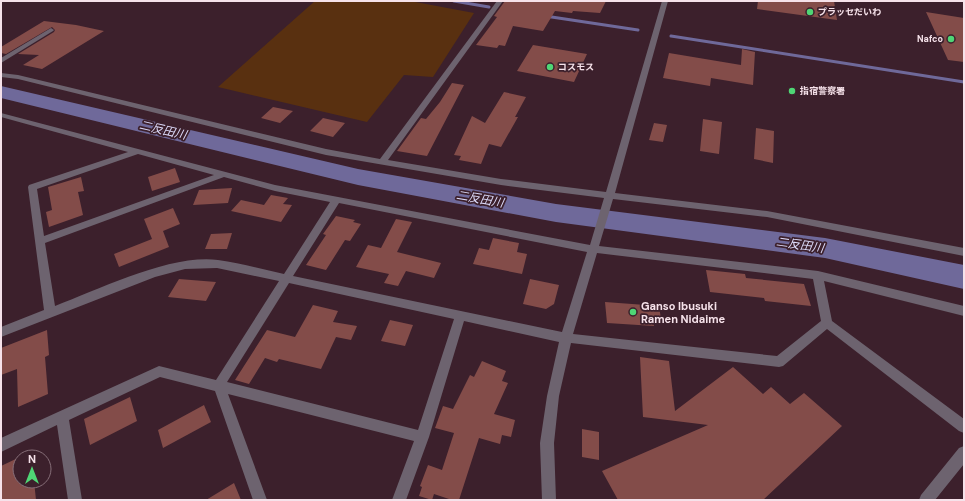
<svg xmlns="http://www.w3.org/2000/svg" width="965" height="501" viewBox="0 0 965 501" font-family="'DM Sans','Noto Sans JP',sans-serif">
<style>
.green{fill:#593010}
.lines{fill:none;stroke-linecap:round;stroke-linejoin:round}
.stream{stroke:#6f699a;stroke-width:3}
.river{fill:#6f699a;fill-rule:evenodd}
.building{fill:#834c49}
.minor{fill:#6d636f;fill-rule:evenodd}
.poi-dot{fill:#4fd675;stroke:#3c202c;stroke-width:1.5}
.labels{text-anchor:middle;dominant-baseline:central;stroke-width:3.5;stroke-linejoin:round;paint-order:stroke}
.far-poi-label{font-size:9px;font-weight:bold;fill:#f6e2ea;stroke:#3c202c;text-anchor:start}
.poi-label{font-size:11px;font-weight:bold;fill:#f6e2ea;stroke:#3c202c;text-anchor:start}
.water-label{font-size:12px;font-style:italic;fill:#dcdaf9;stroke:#3c202c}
</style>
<rect width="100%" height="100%" fill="#3c202c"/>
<path class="green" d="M315,1h95l64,12 -41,64 -29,-2 -37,47 -149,-35z"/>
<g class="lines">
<path class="stream" d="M454,1l35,6
M545,16l93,14
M671,36l293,46"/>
<path class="river" d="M1,86l357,83 198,35 269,34 139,27v24l-139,-31 -269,-36 -198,-37 -357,-87z"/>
</g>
<path class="building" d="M505,1h101l-6,12 -27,-2 -1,2 -17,-2 -12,20 -30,-5 -8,20 -6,-1 -2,3 -21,-3 21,-28 -3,-1z
M758,1h76l3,19 -80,-11z
M926,12l38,6v44l-16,-2z
M44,21l32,4 28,6 -62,38 -19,-4 16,-10 -21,-1 36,-22 1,-2 -3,-3 -46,27 -5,-1v-6z
M533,45l54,9 -13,28 -57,-11z
M742,49l13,3 -2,33 -42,-7 -1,8 -47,-8 6,-25 72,12z
M452,83l12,2 -37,71 -30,-5 24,-33 5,1 14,-17z
M504,92l22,5 -11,20h3l-17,30 -12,-3 -8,20 -22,-4 2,-4 -7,-1 18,-39 13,7z
M273,107l20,4 -13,12 -19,-5z
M323,118l22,5 -12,14 -23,-6z
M703,119l19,3 -3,32 -19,-3z
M654,123l13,2 -4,17 -14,-2z
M756,128l18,3 -1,32 -19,-4z
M175,168l5,14 -28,9 -4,-14z
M81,177l3,14 -6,1 5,23 -34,12 -3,-15 6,-2 -4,-23z
M232,188l-4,15 -35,2 6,-15z
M271,195l17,3 -5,6 9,1 -11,17 -50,-11 10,-11 23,5z
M173,208l7,16 -17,7 6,16 -50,20 -5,-13 38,-15 -8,-20z
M336,216l19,4 -2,2 8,2 -11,17 -5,-1 -19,30 -20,-5 20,-30 -3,-1z
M396,219l16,3 -15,30 44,11 -7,15 -28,-7 -8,15 -14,-3 5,-9 -33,-7 12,-22 13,3z
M232,233l-5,16h-22l6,-15z
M493,238l26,5 -2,9 10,2 -5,20 -49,-10 6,-16 10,2z
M706,270l39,4 1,4 58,6 7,22 -46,-5 -1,-3 -54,-6z
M179,279l37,3 -10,19 -38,-4z
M530,279l29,6 -5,19 -8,5 -23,-5z
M605,302l54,4 2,13 -8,-1 1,8 -47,-3z
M313,305l25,6 -5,11 24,4 -6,14 -15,-3 -15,32 -42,-10 -2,3 -12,-4 -16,26 -14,-4 32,-50 28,7z
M390,320l23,5 -8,21 -24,-5z
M47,330l2,25 -4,2 3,37 -30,13 -1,-38 -16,6v-27z
M640,357l29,4 6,50 58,-44 30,27 8,-7 19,17 14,-11 38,33 -79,74h-145l-16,-29 106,-46 -65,-8z
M482,361l24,10 -4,10 6,2 -14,31 21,6 -4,17 -9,-2 -2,9 -21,-6 -20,62h-7l-18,-6 -2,6 -13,-4 3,-9 -2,-1 8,-21 14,5 12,-37 -19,-5 8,-22 10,3 17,-34 4,2z
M130,397l7,24 -47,24 -6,-26z
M204,405l7,17 -48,26 -5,-18z
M582,429l17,3v28l-17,-3z
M20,457v24h14l2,19h-35v-34z
M234,483l7,17h-35z"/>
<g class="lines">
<path class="minor" d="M497,1h6l-115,159 113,19 105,13 56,-191h6l-53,192 152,18 197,37v8l-197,-39 -154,-18 -14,47 219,25 146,35v10l-140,-35 8,40 132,98v14l-5,-2 -132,-102 -44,37 -4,1 -208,-24 -12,53 -5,47 2,57h-14l-2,-57 7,-47 12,-54 -95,-21 -35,116 -23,63h-14l22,-59 -186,-47 39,106h-14l-38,-109 -55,-14 -91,43 13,80h-14l-11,-75 -56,27v-14l158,-72 57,14 63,-99 -62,-13 -32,1 -30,8 -154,60v-10l43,-17 -16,-123 1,-2 99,-33 -127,-35v-4l274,72 315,60 14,-47 -103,-13 -175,-30 -308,-76 -17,-2v-4l17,2 308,74 54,10zM138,154l76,21 -170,61 -7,-47zM224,177l51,14 55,11 -46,72c-22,-5 -44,-11 -66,-14 -48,-6 -118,29 -163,46l-10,-63zM339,203l248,49 -25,80 -269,-56zM597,253l216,26 8,42 -44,35 -204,-22zM289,283l165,36 -36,111 -191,-48z
M51,28l3,2 -1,1 -52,32v-5z
M964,446v18l-29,36h-16l2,-5 38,-47z"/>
</g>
<g class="poi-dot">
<circle cx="810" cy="12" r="4"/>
<circle cx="951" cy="39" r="4"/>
<circle cx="550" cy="67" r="4"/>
<circle cx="792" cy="91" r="4"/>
<circle cx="633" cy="312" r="4"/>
</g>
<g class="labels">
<g class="far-poi-label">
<text x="818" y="12">プラッセだいわ</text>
<text x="943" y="39" text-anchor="end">Nafco</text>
<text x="558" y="67">コスモス</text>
<text x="800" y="91">指宿警察署</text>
</g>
<g class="poi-label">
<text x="641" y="306">Ganso Ibusuki<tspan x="641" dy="13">Ramen Nidaime</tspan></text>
</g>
<g class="water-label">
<text transform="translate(163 130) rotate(13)">二反田川</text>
<text transform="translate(480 199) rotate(10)">二反田川</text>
<text transform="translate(800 245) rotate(8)">二反田川</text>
</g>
</g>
<rect width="965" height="501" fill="none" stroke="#f6e2ea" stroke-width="4"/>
<g transform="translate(32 469)"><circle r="19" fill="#3c202c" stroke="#866e78"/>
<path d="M0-3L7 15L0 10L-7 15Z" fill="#4fd675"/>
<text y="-6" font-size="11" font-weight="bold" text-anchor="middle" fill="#f6e2ea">N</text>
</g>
</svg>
